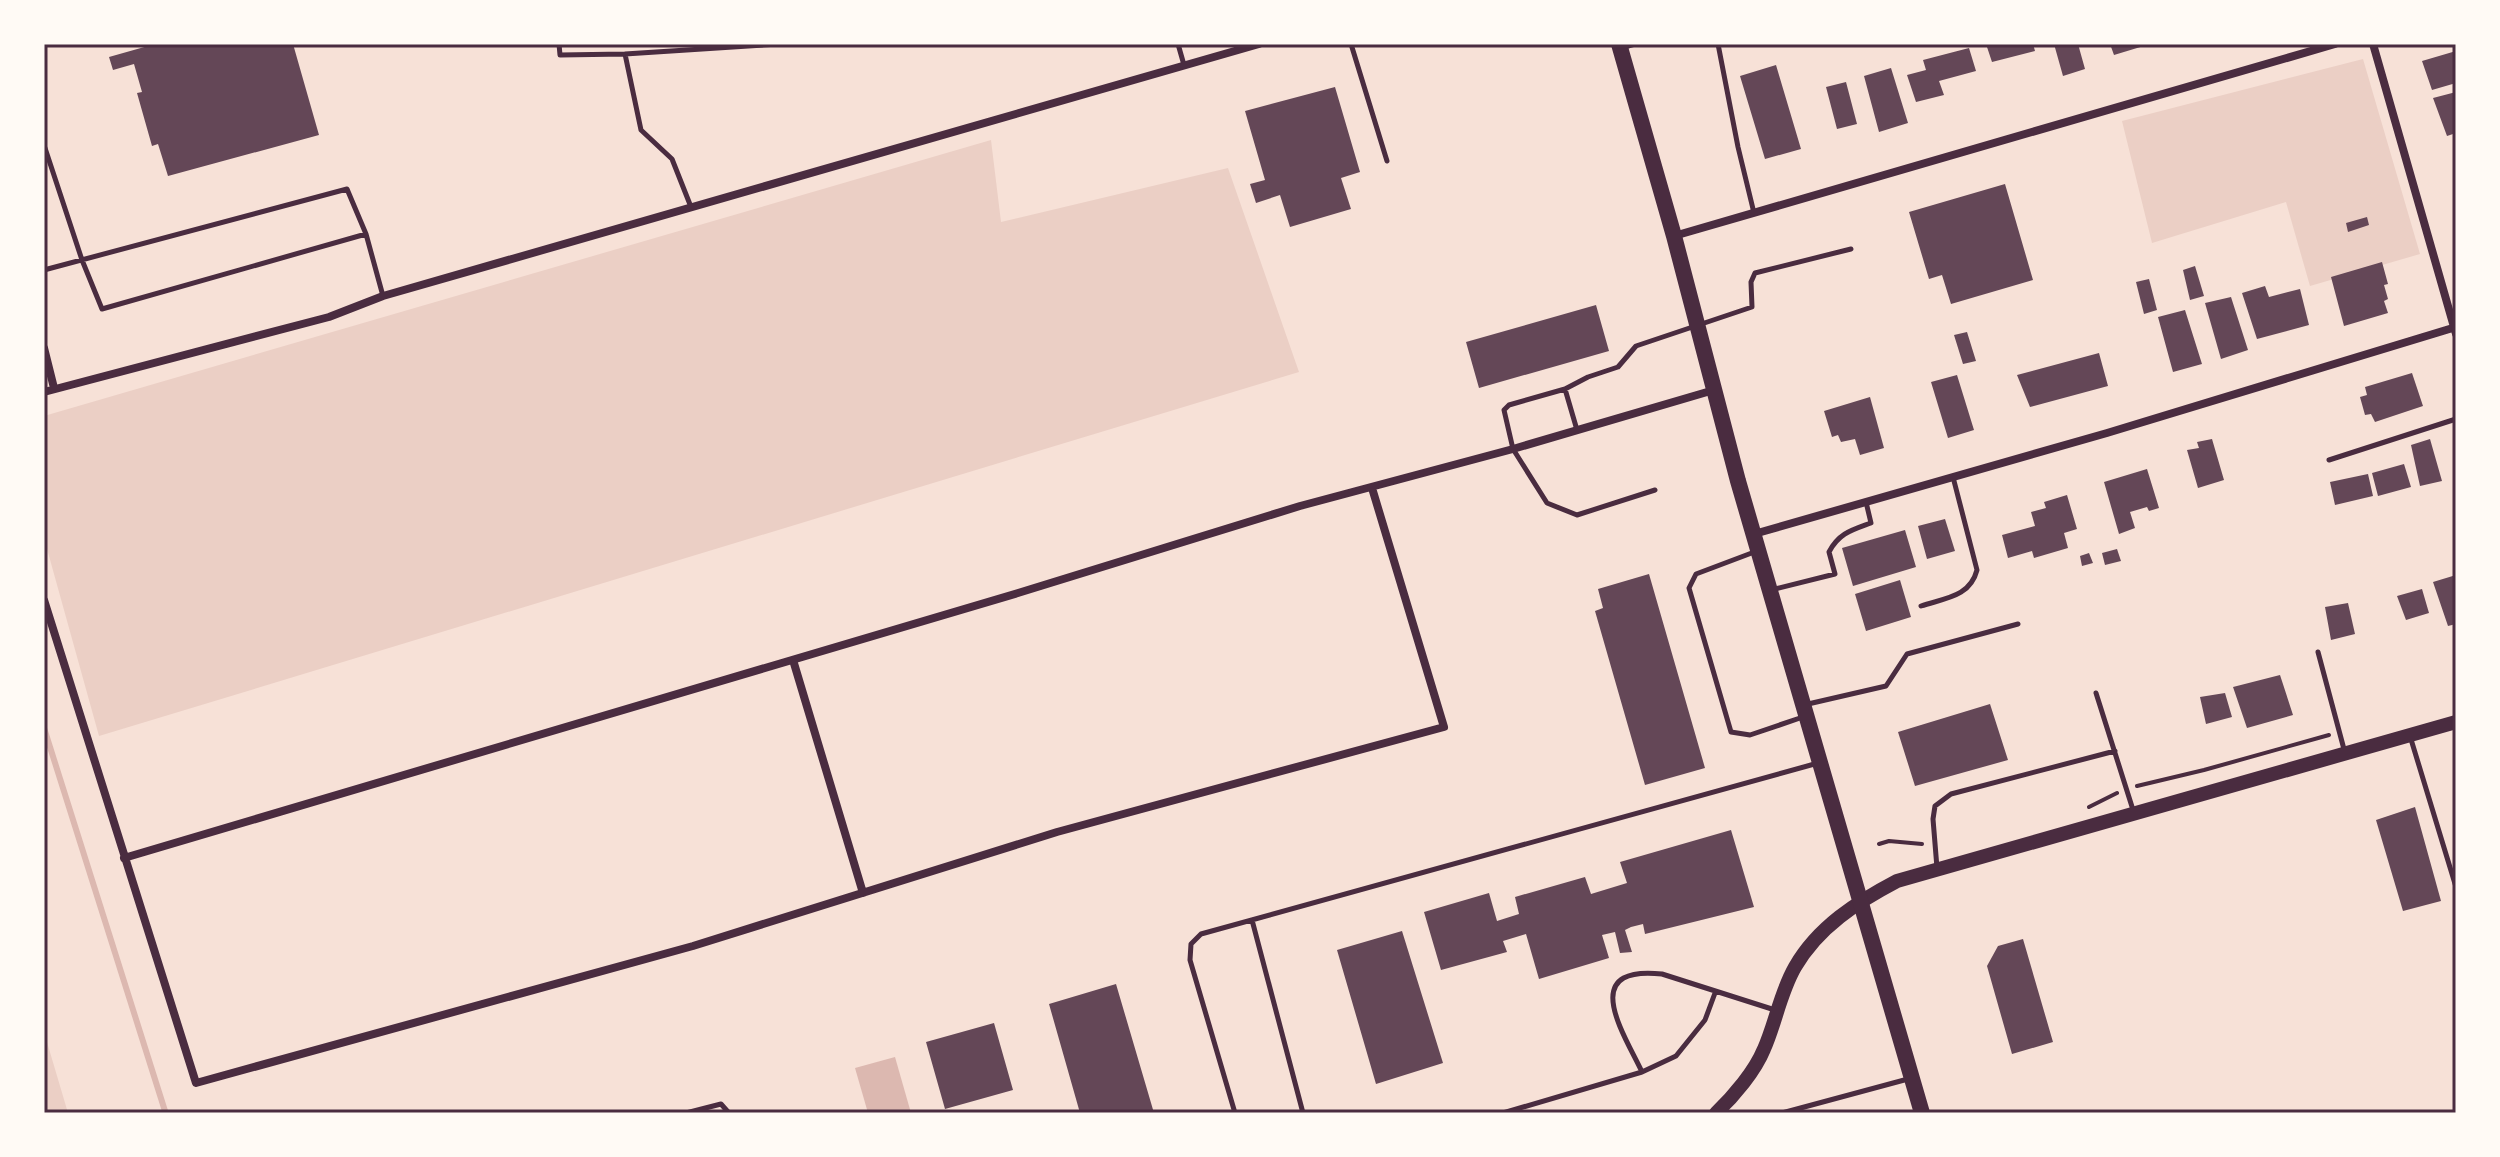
<svg xmlns="http://www.w3.org/2000/svg" width="2500" height="1157" viewBox="0 0 2500 1157" font-family="'Varela Round',sans-serif">
<style>
.green{fill:#ebcfc5}
.water{fill:#dcb8b0}
.lines{fill:none;stroke-linecap:round;stroke-linejoin:round}
.stream{stroke:#dcb8b0;stroke-width:6}
.building{fill:#644757}
.path{stroke:#4a2c40;stroke-width:4}
.service{stroke:#4a2c40;stroke-width:5}
.minor{stroke:#4a2c40;stroke-width:8}
.tertiary{stroke:#4a2c40;stroke-width:14}
.primary{stroke:#4a2c40;stroke-width:16}
.neatline{fill:none;stroke:#4a2c40;stroke-width:3}
</style>
<rect width="100%" height="100%" fill="#f7e1d7"/>
<path class="green" d="M2363,59l57,195 -110,32 -24,-84 -134,41 -30,-122z
M991,140l10,82 227,-54 71,204 -1200,364 -55,-198v-122z
M44,1032l24,81h-24z"/>
<path class="water" d="M895,1057l16,56h-43l-13,-45z"/>
<g class="lines">
<path class="stream" d="M44,728l121,383"/>
</g>
<path class="building" d="M155,44h138l26,91 -151,41 -10,-32 -6,2 -15,-53 5,-1 -8,-28 -21,6 -4,-13z
M1986,44h47l2,7 -43,11z
M2054,44h24l7,25 -22,7z
M2110,44h36l1,1 -33,10z
M1969,48l7,23 -37,10 5,14 -28,7 -9,-27 19,-5 -3,-10z
M2456,51v32l-24,7 -10,-29z
M1776,65l25,84 -36,10 -25,-83z
M1891,68l17,55 -29,9 -15,-56z
M1846,82l11,42 -20,5 -11,-42z
M1335,87l25,85 -19,6 10,31 -61,18 -10,-32 -24,8 -6,-19 15,-4 -20,-69z
M2456,92v41l-9,3 -14,-38z
M2005,184l28,96 -82,24 -9,-29 -13,4 -20,-67z
M2367,217l2,8 -21,7 -2,-9z
M2382,262l6,22 -4,1 4,14 -4,2 4,12 -44,13 -13,-49z
M2195,266l9,30 -14,4 -7,-30z
M2149,279l8,31 -13,4 -8,-32z
M2265,286l4,11 31,-8 9,36 -52,14 -15,-46z
M2231,297l17,53 -27,9 -16,-56z
M1596,305l13,46 -130,37 -13,-46z
M2185,310l17,54 -29,8 -15,-55z
M1967,332l9,29 -13,3 -9,-29z
M2099,353l9,33 -78,21 -13,-32z
M2412,373l11,33 -48,16 -4,-8 -6,1 -5,-18 7,-2 -2,-8z
M1957,375l17,55 -26,8 -17,-56z
M1870,397l14,51 -24,7 -5,-16 -14,3 -3,-7 -6,2 -8,-26z
M2212,439l12,41 -26,8 -11,-38 12,-2 -2,-6z
M2430,439l12,42 -22,5 -9,-41z
M2404,464l7,23 -33,9 -6,-23z
M2147,469l12,39 -10,3 -2,-4 -17,5 5,16 -16,6 -15,-52z
M2368,474l5,22 -38,9 -5,-23z
M2067,495l10,34 -13,4 4,15 -34,10 -2,-7 -24,7 -6,-23 33,-9 -4,-14 15,-4 -2,-6z
M1945,519l10,32 -28,8 -9,-33z
M1905,530l11,37 -63,19 -11,-38z
M2117,549l4,12 -16,4 -3,-12z
M2089,553l4,10 -11,3 -2,-10z
M1649,574l56,194 -60,17 -50,-174 8,-3 -5,-19z
M2456,575v49l-8,2 -15,-44z
M1900,580l11,37 -45,14 -11,-37z
M2422,589l7,24 -23,7 -9,-24z
M2348,603l7,31 -24,6 -6,-33z
M2280,675l13,40 -46,13 -14,-41z
M2225,693l7,24 -26,7 -6,-27z
M1990,704l18,56 -93,26 -17,-54z
M2415,807l26,94 -38,10 -27,-91z
M1731,830l23,77 -109,27 -2,-10 -12,3 -6,3 7,22 -12,1 -5,-21 -13,3 7,23 -70,21 -13,-45 -23,7 4,11 -66,18 -17,-58 65,-19 8,28 22,-7 -4,-17 70,-20 6,17 36,-11 -7,-21z
M1402,931l41,132 -67,21 -39,-134z
M2023,939l30,103 -41,12 -25,-88 11,-20z
M1116,984l38,129h-74l-31,-109z
M994,1023l19,67 -68,19 -19,-67z"/>
<g class="lines">
<path class="path" d="M2137,786l67,-16 125,-35
M2089,807l28,-14
M1879,844l10,-3 33,3"/>
<path class="service" d="M559,44l1,11 65,-1 16,76 31,29 19,48
M1178,44l6,21
M1351,44l36,117
M1718,44l20,103 16,66
M1621,48l14,-4
M625,54l154,-10
M44,145l38,115 20,49 264,-75
M44,270l303,-81 19,45 17,62
M1565,389l12,41
M2329,460l127,-41
M1655,490l-78,25 -30,-12 -34,-54 -9,-39 5,-5 56,-16 23,-12 30,-10 18,-21 116,-39 -1,-25 4,-9 96,-24
M1757,551l-61,23 -7,14 42,144 19,3 53,-18
M1775,589l60,-15 -6,-22c10,-19 23,-22 42,-29l-5,-21
M1921,606c24,-8 49,-9 56,-36l-24,-93
M2318,652l27,101
M2096,693l38,120
M1808,704l78,-18 21,-32 111,-30
M2410,736l46,151
M1937,868l-4,-49 2,-13 16,-12 164,-43
M1252,920l51,193
M1642,1072l34,-16 29,-36 10,-27
M686,1113l35,-9 8,9
M1235,1113l-45,-153 1,-16 10,-10 617,-171
M1503,1113l139,-41c-19,-40 -64,-107 20,-98l113,36
M1782,1113l126,-34"/>
<path class="minor" d="M2373,44l83,290
M1674,236l661,-192
M44,348l10,40
M44,392l285,-75 54,-21 876,-252
M1754,534l353,-101 349,-106
M44,600l152,483 497,-137 364,-114 387,-105 -72,-239
M793,660l70,233
M124,858l894,-265 282,-87 213,-57 201,-59"/>
<path class="tertiary" d="M1716,1113c18,-17 39,-42 48,-64 12,-27 16,-56 31,-82 23,-40 62,-65 102,-86l559,-159"/>
<path class="primary" d="M1619,44l55,192 64,245 184,632"/>
</g>
<rect width="2500" height="1157" fill="none" stroke="#fffaf5" stroke-width="92"/>
<rect x="46" y="46" width="2408" height="1065" class="neatline"/>
</svg>
